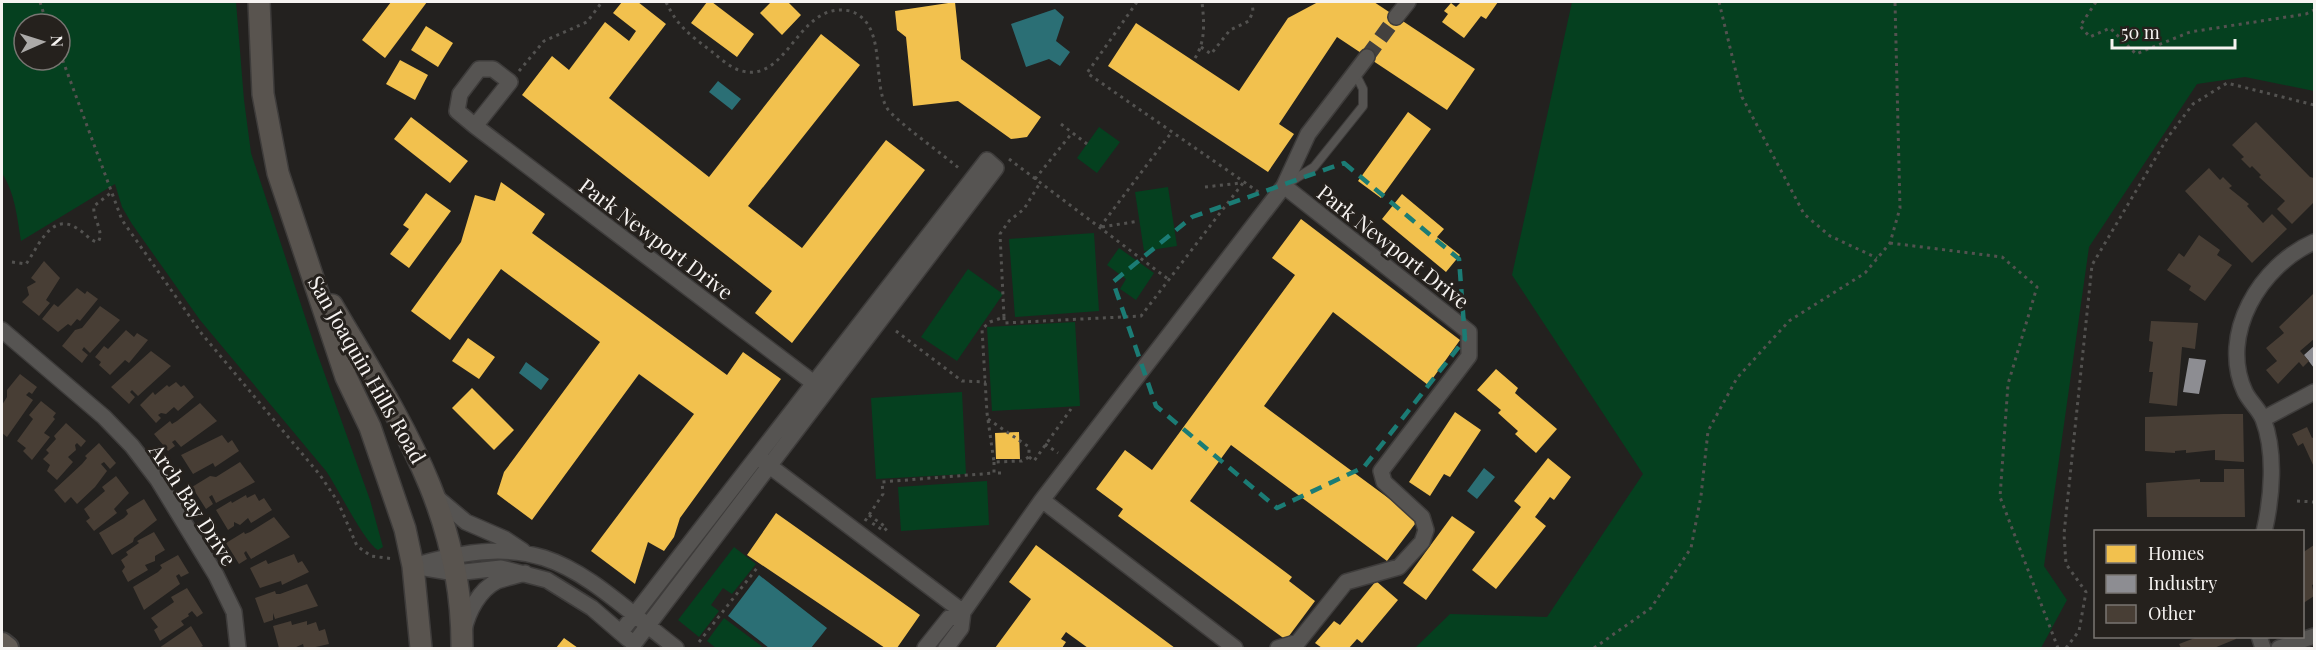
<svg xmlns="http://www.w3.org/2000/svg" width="2316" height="650" viewBox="0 0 2316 650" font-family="'Playfair Display',serif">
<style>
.green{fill:#05401f;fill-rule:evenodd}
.water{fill:#2b6f75}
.homes{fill:#f2c14e}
.industry{fill:#8d8d92}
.building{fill:#483e35}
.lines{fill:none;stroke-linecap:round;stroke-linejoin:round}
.street-tunnel{stroke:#43403e;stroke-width:15;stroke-dasharray:15 8;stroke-linecap:butt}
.lane-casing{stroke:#3e3c3b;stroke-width:10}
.street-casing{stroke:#3e3c3b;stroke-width:18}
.secondary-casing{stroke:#3e3c3b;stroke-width:24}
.primary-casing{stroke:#3e3c3b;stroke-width:26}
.path{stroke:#535250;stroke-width:3;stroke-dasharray:3 4.5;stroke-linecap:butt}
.lane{stroke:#565452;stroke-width:8}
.street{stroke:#565452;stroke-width:15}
.secondary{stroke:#59544f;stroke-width:21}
.primary{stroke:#635c55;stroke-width:22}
.marked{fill:none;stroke:#1b7c75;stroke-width:4.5;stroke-dasharray:12 8;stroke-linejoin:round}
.labels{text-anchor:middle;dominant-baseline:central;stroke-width:6;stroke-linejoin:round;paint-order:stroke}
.street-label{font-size:21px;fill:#f6f3f1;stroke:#25211d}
</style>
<rect width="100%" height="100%" fill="#23211f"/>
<path class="green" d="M2,2h234l8,98 7,53 65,197 54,150 13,47 -5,3c-14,-8 -39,-60 -52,-79l-126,-151 -68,-96 -10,-17 -7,-23 -94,57c-4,-24 -6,-48 -19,-68zM24,24h36v36h-36z
M1572,2h742v89l-69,-14 -48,7 -108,163 -45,319 23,34 -26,48h-626l35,-34 97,3 96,-143 -131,-199z
M1099,127l21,15 -23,31 -20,-15z
M1168,187l9,59 -33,5 -9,-59z
M1094,233l5,78 -84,6 -6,-78z
M1119,248l35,25 -18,27 -16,-11 6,-10 -19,-14z
M968,269l35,25 -46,67 -36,-24z
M1075,322l5,84 -88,5 -5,-84z
M962,392l4,82 -90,5 -5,-81z
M987,481l2,44 -88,6 -3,-44z
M734,547l22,17 -24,30 -9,-6 -12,17 8,6 -20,26 -21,-17z
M724,618l40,30h-48l-9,-7z"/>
<path class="water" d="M1055,9l9,8 -8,24 14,11 -10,14 -11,-7 -23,8 -15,-43z
M718,81l23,18 -9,11 -23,-18z
M526,362l23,17 -8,11 -22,-17z
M1484,468l11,9 -18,22 -10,-8z
M759,575l68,53 -16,20h-42l-41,-32z"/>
<path class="homes" d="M391,2h36l-42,56 -23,-18z
M622,2h16l28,22 -57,74 100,79 112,-143 39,31 -112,141 54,42 84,-108 39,30 -133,173 -37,-30 17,-22 -250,-196 30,-39 17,14 36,-48 24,19 7,-10 -23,-18z
M707,2h5l42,32 -17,23 -46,-34z
M771,2h17l13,13 -19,20 -22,-22z
M955,2l6,57 80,58 -14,20 -16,2 -53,-38 -45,5 -7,-69 -9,-7 -2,-19z
M1318,2h56l101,67 -28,41 -110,-73 -58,87 15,10 -26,38 -160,-106 28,-43 103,68 49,-73z
M1461,2l2,1 35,-1 -12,17 -5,-3 -17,22 -22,-16 6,-8 -4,-3 7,-8 5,4z
M426,26l27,17 -15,24 -27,-17z
M400,60l28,15 -13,25 -29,-16z
M1408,112l23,17 -50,69 -23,-17z
M411,117l57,44 -18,22 -56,-44z
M501,182l44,32 -13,19 195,142 16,-23 38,27 -101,139 -6,19 -10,14 -16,-9 -13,42 -44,-33 103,-137 -55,-40 -107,146 -35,-26 7,-22 96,-130 -99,-73 -51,71 -39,-29 50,-69 14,-47 20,6z
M426,193l25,18 -42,57 -19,-14 19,-25 -6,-4z
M1402,194l42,35 -7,8 23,18 -14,17 -64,-53z
M1301,219l159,121 -32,45 -95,-73 -69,94 154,114 -31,41 -156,-116 -41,56 102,76 -3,4 26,20 -29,39 -168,-124 5,-7 -27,-20 29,-39 27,20 143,-195 -23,-17z
M468,338l27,19 -16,22 -27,-18z
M1496,369l22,19 -3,5 42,36 -21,24 -21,-19 3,-3 -20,-18 3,-3 -24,-20z
M472,388l42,42 -20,20 -42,-42z
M1455,412l26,18 -31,47 -6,-3 -14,22 -21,-14z
M1019,432l1,27h-24l-1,-26z
M1548,458l23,19 -17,23 -4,-3 -15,20 11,9 -50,63 -24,-19 49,-63 -7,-6z
M776,513l144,102 -23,33h-12l-138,-93z
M1452,516l23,16 -49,68 -23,-17z
M1036,545l139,103h-87l-22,-16 -5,7 5,3 -4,6h-67l36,-49 -22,-17z
M1376,581l22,19 -36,43 -5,-4 -8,9h-27l-7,-5 19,-22 6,4z
M564,638l14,10h-22z"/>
<path class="industry" d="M2314,346v22l-10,-13z
M2189,358l17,2 -7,34 -16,-2z"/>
<path class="building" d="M2256,122l54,55 4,1v24l-22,22 -15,-15 8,-8 -26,-24 2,-2 -9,-9 -2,2 -9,-9 3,-2 -12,-12z
M2209,168l11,12 3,-3 9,9 -3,2 20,16 -2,2 16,17 9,-9 15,15 -35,34 -67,-72z
M2199,235l21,15 -3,5 15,10 -27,36 -16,-11 2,-4 -24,-16 12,-17 5,4z
M44,261l16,17 -14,22 4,3 -11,13 -17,-14 7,-7 -2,-8 9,-5 -5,-4z
M77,288l8,6 2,-3 11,8 -18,22 -3,-2 -6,7 -3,-2 -10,8 -16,-13 12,-15 4,3z
M2313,294l1,45 -14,12 9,10 -6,6 -4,-5 -21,22 -12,-14 11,-9 -11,-13 18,-15 -5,-6z
M100,306l20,14 -30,33 -6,-6 -2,3 6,5 -6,8 -20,-17 13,-16 7,-2z
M2151,321l47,2 -3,26 -13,-2 -5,59 -28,-3 4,-31h-4l4,-30 -4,-1z
M126,330l8,7 3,-4 11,7 -19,23 -4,-3 -15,15 -11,-10 2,-3 -6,-5 9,-11 4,3z
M151,351l20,15 -33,30 -6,-6 -2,2 5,5 -6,7 -18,-17z
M20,374l17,13 -5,7 -3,-2 -3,3 7,5 -26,37 -5,-4v-28l5,-8v-7z
M176,382l5,5 3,-2 10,12 -16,14 -4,-4 -8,7 -5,-1 -3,2 3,3 -5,5 -16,-18 13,-13 2,3 12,-10 2,2z
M41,401l15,12 -3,4 2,2 -11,14 6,4 -18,23 -9,-9 3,-3 -9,-7 16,-22 -4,-4z
M200,403l17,18 -36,26 -6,-7 -3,2 3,4 -7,5 -14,-17 16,-13 2,3 5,-3z
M2223,414h20l1,48 -29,-2v-10l-29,3v-3l-11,1v2l-30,-2v-34z
M66,423l20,18 -5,6 -4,-4 -2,2 1,5 -8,7 5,5 -16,18 -10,-9 3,-6 -7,-6 6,-6 -3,-3 10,-11 -2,-3z
M2307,427l5,11 2,-1v30l-11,-24 -5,3 -6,-12z
M222,435l6,8 4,-3 7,11 -24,16 -2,-4 -20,11 -12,-19z
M99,443l17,20 -6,6 -6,-7 -3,2 6,7 -12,16 -18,17 -6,-7 -6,6 -11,-13 28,-26 5,-6 -2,-2z
M240,462l15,20 -39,21 -4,-8 -3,2 4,7 -7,5 -14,-22 18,-11 6,1z
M2224,469h20l1,48h-98l-1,-34 54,-4v3h24z
M116,476l13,17 -15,16 3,4 -23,18 -8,-10 4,-3 -6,-9 21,-18 -3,-4z
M255,494l4,7 5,-3 8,12 -21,13 -3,-5 -8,7 -6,-3v4l-6,4 -12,-20 15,-9 1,2 14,-8 1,3z
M144,499l13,21 -23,18 -1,4 -21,13 -13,-22 25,-15 4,-4 -2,-4z
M274,517l16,20 -39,22 -5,-8 -2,2 3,6 -8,5 -13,-21 18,-11 1,2 5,-2z
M154,532l11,18 -10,6v5l-10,4 3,5 -20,12 -6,-11 3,-4 -4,-7 7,-5 -2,-3 13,-9 -2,-2z
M2314,545v39l-2,1 2,11 -12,8v-51z
M294,554l4,9 4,-2 7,11 -27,13 -1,-4 -21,7 -10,-20 16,-8 2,4z
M178,555l11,18 -8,4 -2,-3 -3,2 4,8 -36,26 -11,-23 25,-15 4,-4 -2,-3z
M307,584l11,22 -43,13 -2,-6v7l-9,3 -9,-25 20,-7 1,3h4z
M187,588l16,25 -6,4 -5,-6 -4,3 1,2 -8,5 3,4 -24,16 -6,-11 4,-3 -7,-9 23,-16 -3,-5z
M291,621l1,4 15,-4v4l9,-3 3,9 6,-2 4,15 -18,4h-7l-1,-4 -9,4h-15l-6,-22z
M191,626l12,20 -4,2h-40z
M2200,636h35l1,3 -22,9h-33l-2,-4z"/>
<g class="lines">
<path class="street-tunnel" d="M1367,57l29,-40"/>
<g class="lane-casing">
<path id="lane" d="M1287,184l27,-17 49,-61v-17l-8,-16"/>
</g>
<g class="street-casing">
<path id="street" d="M1396,17l12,-15
M475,126l35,-44 -17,-13h-14l-19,25 -3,17 18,15 344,261
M2,330l102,87 28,29 26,34 58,95 18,37 4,36
M2263,419l51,-27
M763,461l200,151
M435,496l31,26 39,17 18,12
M1042,500l193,148
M2264,532c8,-34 12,-80 -1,-113 -4,-10 -13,-17 -18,-27 -27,-58 16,-127 69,-150
M413,566c134,-40 164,5 263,82
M419,567l36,6 46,-5 46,12 45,28 36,31
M464,630c4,-18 15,-40 33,-49 8,-3 19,-5 28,-8
M621,632l366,-472 9,8 -363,477
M2259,636l4,12
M925,648l24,-30 14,-6 79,-112 242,-314 24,-52 59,-77
M946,648l15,-20 2,-16
M1278,648l20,-6 48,-60 53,-15 23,-25 4,-12 -4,-13 -38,-35 -3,-11 88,-115v-24l-185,-146
M2279,648l35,-12"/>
</g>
<g class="secondary-casing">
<path id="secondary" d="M259,2l4,92 15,79 68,204 24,50 35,102 8,37 8,82
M332,305c66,113 131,206 130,343"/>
</g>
<g class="primary-casing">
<path id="primary" d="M2,644l5,4"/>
</g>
<path class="path" d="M40,2l7,22
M666,2c12,25 23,32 45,49 9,7 19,17 31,20 47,12 56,-71 108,-60 38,12 21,70 37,97 7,12 61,50 74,62
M1137,2l-50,71 173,120
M1719,2l23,95 62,117 26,22 47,22
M2096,2l-16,24 10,11 20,-9 26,26 54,-22 116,-18 8,-4
M1201,47l10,7 19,-24 19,-9 4,-10 -1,-9
M60,53l62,167 80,114 118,141 18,27 19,44 14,10 23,3
M1195,58c11,-17 9,-37 7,-56
M519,71l25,-30 43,-19 15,-20
M1061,124l26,20
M1009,159l159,120
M1035,179l37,-46
M1205,187l36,-4
M1100,227l71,-94
M1102,227l37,-6
M1890,243l112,14 35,30 -29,97 -8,113 58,151
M12,262l14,2c12,-16 25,-54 52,-35 7,4 12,12 20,13 7,-10 -6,-24 -4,-36l18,-14
M1004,317v6l137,-7 102,-133
M896,331l66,50 24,1
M988,419l41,28v10l-7,4 -28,1 -7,-49 -5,-84 8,-7 14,-5 -4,-83 9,-13 15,-12 16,-26
M1045,444l13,9
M1029,457l5,4 37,-52
M994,462v11h10
M2297,501l17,1
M869,515l18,13 -3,3 -15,-10
M865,521l18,-27 -1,-12 112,-9
M699,642l58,-74
M1594,648l57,-40 40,-60 10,-52 7,-65 29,-53 52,-57 76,-48 25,-30 10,-35 -5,-206
M2066,648l13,-17 7,-39 -20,-28 -2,-30 28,-269 76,-128 25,-33 34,-21 87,22"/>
<use href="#lane" class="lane"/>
<use href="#street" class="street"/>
<use href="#secondary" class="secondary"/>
<use href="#primary" class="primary"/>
</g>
<path class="marked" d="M1344,163l115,96 6,80 -101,128 -87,41 -121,-102 -43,-124 79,-65z"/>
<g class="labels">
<g class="street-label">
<text transform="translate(657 238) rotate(37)">Park Newport Drive</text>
<text transform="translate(1394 246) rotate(38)">Park Newport Drive</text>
<text transform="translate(368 369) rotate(60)">San Joaquin Hills Road</text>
<text transform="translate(194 504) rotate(57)">Arch Bay Drive</text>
</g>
</g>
<rect width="2316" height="650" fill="none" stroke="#f6f3f1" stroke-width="6"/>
<rect x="2094" y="530" width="210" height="108" fill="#25211d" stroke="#797572" stroke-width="1.5"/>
<rect x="2106" y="545" width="30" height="18" fill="#f2c14e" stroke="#797572" stroke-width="1.5"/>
<text x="2148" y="560" font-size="18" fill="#f6f3f1">Homes</text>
<rect x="2106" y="575" width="30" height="18" fill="#8d8d92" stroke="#797572" stroke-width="1.5"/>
<text x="2148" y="590" font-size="18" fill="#f6f3f1">Industry</text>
<rect x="2106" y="605" width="30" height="18" fill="#483e35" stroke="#797572" stroke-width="1.5"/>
<text x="2148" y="620" font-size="18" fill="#f6f3f1">Other</text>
<g transform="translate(42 42) rotate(87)"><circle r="28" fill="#25211d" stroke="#797572" stroke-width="1.5"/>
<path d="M0-4.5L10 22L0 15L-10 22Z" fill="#acaaa8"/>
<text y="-9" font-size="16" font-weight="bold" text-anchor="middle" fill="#f6f3f1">N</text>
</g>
<path d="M2112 39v9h123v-9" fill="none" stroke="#f6f3f1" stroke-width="3"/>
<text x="2121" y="39" font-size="18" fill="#f6f3f1" stroke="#25211d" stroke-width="4.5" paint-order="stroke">50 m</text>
</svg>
